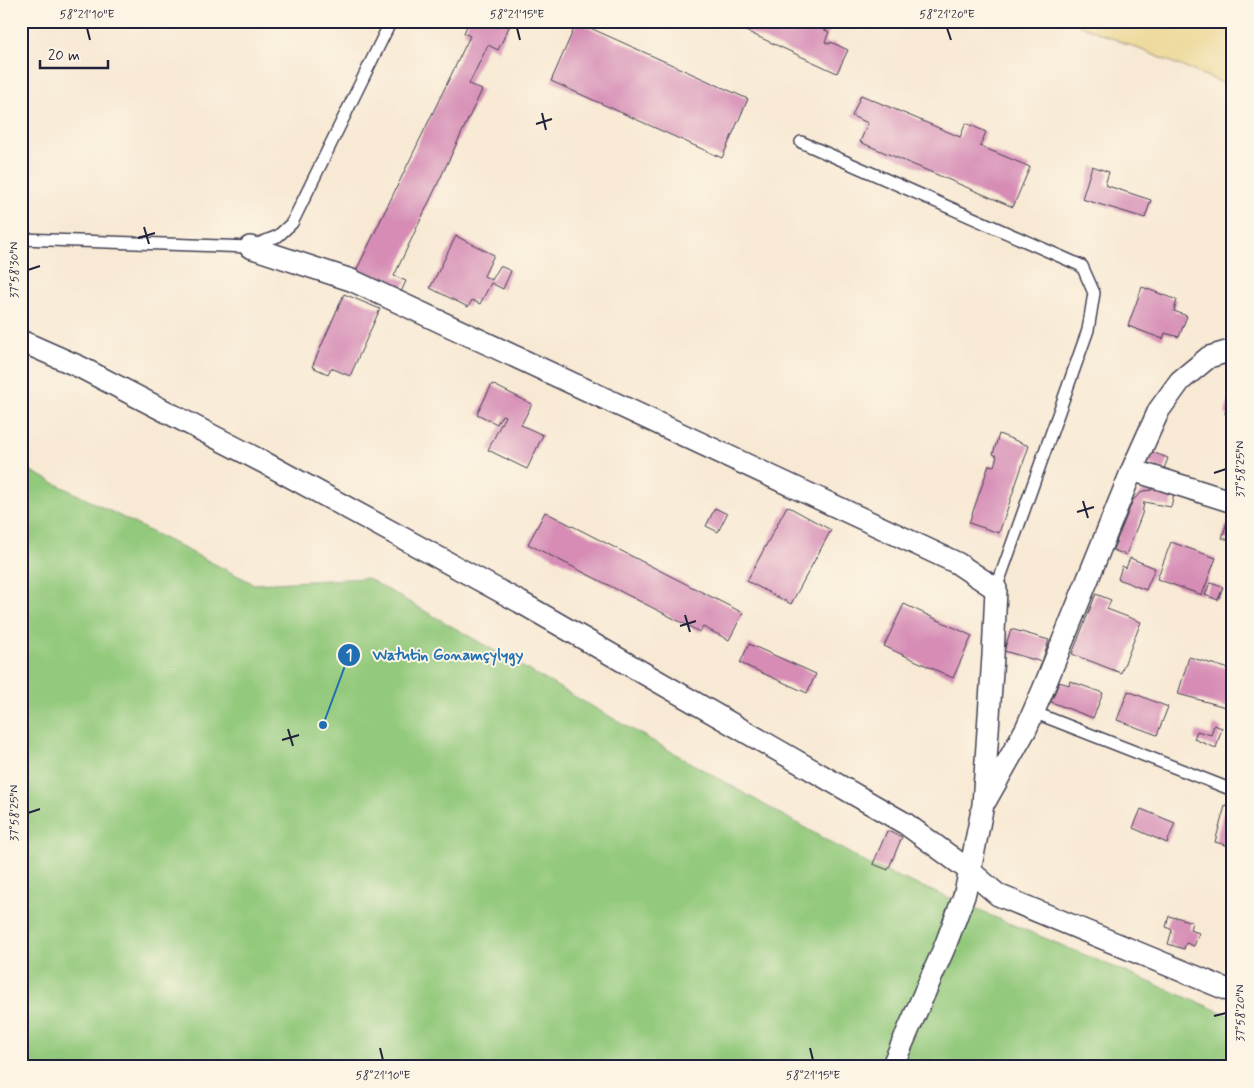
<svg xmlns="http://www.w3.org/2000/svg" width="1254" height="1088" viewBox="0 0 1254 1088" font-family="Mynerve,sans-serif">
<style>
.green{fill:#93c97b;stroke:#5a765b}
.sand{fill:#eeda9e;stroke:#887e6c}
.building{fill:#d68cb5}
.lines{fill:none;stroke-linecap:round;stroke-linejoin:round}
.lane-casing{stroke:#424052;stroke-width:14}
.street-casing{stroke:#424052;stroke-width:24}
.lane{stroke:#fff;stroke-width:11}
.street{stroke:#fff;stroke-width:21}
.ticks{fill:none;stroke:#22223b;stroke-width:2}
.leader{fill:none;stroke:#1f6fb2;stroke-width:2}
.callout-dot{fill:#1f6fb2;stroke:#fcf5e5;stroke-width:2}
.mark-label{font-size:15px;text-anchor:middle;font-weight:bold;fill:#fff}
.callout-label{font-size:16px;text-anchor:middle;font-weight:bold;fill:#1f6fb2;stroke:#fcf5e5;stroke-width:4;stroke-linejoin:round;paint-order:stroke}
.neatline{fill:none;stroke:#22223b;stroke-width:2}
.ticks-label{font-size:12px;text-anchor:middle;fill:#22223b}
</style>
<rect width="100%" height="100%" fill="#fcf5e5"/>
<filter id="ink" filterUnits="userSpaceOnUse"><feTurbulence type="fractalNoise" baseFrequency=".02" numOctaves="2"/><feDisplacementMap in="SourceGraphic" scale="10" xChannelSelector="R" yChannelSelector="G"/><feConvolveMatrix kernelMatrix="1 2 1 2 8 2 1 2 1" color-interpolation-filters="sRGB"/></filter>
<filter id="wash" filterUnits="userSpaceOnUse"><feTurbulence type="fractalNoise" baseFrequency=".0096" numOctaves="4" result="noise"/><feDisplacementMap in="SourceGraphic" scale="20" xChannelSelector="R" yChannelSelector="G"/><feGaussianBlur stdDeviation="1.12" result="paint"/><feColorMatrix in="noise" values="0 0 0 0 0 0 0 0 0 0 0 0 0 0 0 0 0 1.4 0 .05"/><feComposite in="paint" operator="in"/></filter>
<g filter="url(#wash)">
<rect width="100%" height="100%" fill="#f8e9d4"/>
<path class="green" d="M21,466l233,118 113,-6 503,287 363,152v50h-1212z"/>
<path class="sand" d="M1070,21h163v66z"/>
<g id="blocks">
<path class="building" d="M469,21h43l-14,29 -10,-5 -19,39 13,6 -88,186 12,5 -5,11 -45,-21 114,-235 -6,-3z
M724,21h82l23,11 -4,10 5,2 1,-2 17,8 -11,23z
M577,22l171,77 -26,59 -171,-77z
M861,95l99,42 6,-14 20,9 -6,14 50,21 -17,40 -153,-65 8,-19 -16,-7z
M1092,166l17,6 -4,13 46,15 -6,18 -63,-19z
M456,236l38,19 -10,21 8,4 8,-14 11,5 -8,18 -12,-6 -11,21 -8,-4 -4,7 -38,-19z
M1142,287l35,13 -3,11 13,5 -8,21 -14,-4 -2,6 -35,-13z
M344,294l36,15 -30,67 -19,-8 -3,6 -16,-7z
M492,384l40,20 -11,21 22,10 -16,34 -39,-19 17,-34 -3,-1 -5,9 -20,-10z
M1231,391h2v25l-8,-2z
M999,434l30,12 -30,87 -30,-10 20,-58 5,1 3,-10 -4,-2z
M1149,451l19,7 -4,11 -19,-6z
M1152,488l22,5 -3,14 -27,-5 -2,12 -16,41 -13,-5 20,-50 10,-9 9,-1z
M787,506l44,24 -40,74 -44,-23z
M715,508l12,6 -9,18 -12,-6z
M545,512l198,101 -14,27 -26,-13 -3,5 -172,-88z
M1229,516l4,1v24l-11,-3z
M1171,542l45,16 -14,37 -45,-16z
M1130,558l25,10 -9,22 -28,-11 4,-13 4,2z
M1210,583l13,4 -5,13 -13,-5z
M1096,594l15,6 -4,9 34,13 -20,51 -49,-19z
M904,604l68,32 -19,42 -69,-32z
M1011,629l38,11 -7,22 -38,-11z
M749,644l67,30 -9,19 -67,-30z
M1189,657l44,13v39l-55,-15z
M1070,681l33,12 -10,25 -42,-16 8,-20 10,3z
M1128,691l40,16 -11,28 -40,-15z
M1214,725l8,3 -6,20 -22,-9 3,-8 14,4z
M1225,806l8,2v39l-18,-5z
M1141,809l34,14 -8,20 -34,-15z
M887,831l15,6 -14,33 -15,-6z
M1169,916l7,2v-1l16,5 -2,8 9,3 -5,13 -8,-3 -2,6 -16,-5 4,-14 -6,-3z"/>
</g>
</g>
<g filter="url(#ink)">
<use href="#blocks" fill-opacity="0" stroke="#424052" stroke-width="1"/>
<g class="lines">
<g class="lane-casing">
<path id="lane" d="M801,142l281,124 12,27 -6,37 -92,259
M21,239l229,8 28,-11 14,-13 99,-202
M1033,712l197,77"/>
</g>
<g class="street-casing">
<path id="street" d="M250,247l101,33 606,283 39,26 -3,67 -10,149 -13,66 -6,25 -19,50 -53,121
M21,341l59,26 187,97 253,138 386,222 64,47 28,24 235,97
M1132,470l27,-60 21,-29 29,-24 24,-7
M986,800l40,-71 17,-39 89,-220 101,32"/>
</g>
<use href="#lane" class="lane"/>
<use href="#street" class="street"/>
</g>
</g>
<path class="ticks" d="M87,28l3,12M517,28l3,12M947,28l4,12M542,113l4,17M536,124l16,-5M144,227l5,17M138,238l17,-5M28,270l12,-4M1214,473l12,-4M1083,501l5,17M1077,512l17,-5M685,615l5,17M680,626l16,-5M288,729l5,17M282,740l17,-5M28,813l12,-4M1214,1016l12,-3M380,1048l3,12M810,1048l3,12"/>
<path class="leader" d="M323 725L349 655"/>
<g class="callout-dot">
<circle cx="323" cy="725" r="5"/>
<circle cx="349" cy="655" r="12"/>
</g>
<g class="mark-label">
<text x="349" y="660">1</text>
</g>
<g class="callout-label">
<text x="448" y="660">Watutin Gonamçylygy</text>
</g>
<rect width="1254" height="1088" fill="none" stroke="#fcf5e5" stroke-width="55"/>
<path d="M40 60v8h68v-8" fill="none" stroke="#22223b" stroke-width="2.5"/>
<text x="48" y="60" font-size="15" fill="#22223b" stroke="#fcf5e5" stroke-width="4" paint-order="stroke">20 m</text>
<rect x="28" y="28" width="1198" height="1032" class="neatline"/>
<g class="ticks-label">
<text x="87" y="18">58°21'10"E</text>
<text x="517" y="18">58°21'15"E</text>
<text x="947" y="18">58°21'20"E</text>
<text transform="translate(14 270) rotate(-90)" y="4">37°58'30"N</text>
<text transform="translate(1240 469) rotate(-90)" y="4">37°58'25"N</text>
<text transform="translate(14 813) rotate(-90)" y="4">37°58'25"N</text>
<text transform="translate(1240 1013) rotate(-90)" y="4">37°58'20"N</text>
<text x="383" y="1079">58°21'10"E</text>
<text x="813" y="1079">58°21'15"E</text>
</g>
</svg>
